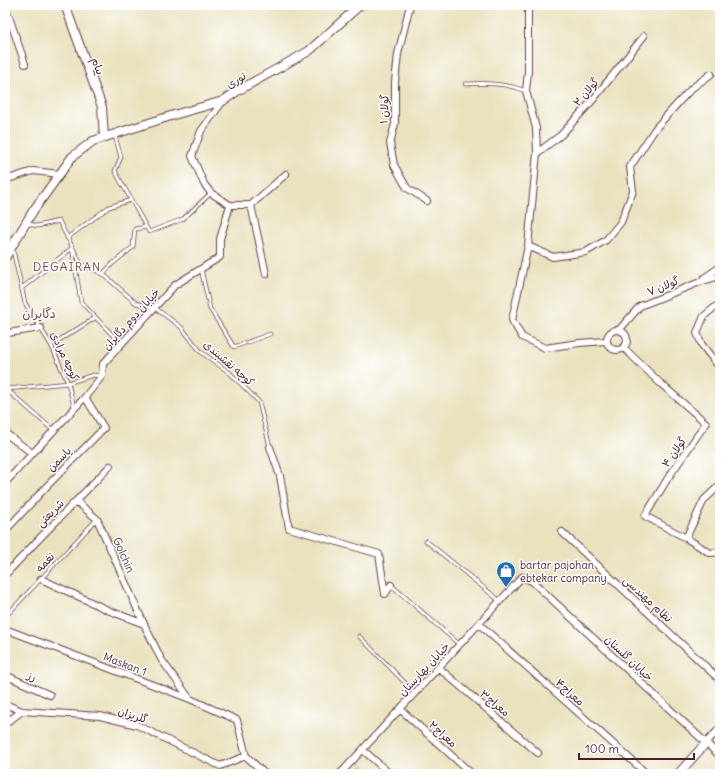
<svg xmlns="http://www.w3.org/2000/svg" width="725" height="779" viewBox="0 0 725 779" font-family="Delius,'Playpen Sans Arabic',sans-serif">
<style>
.green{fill:#9dca78;stroke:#747452}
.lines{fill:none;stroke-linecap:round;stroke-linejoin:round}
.service-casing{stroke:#623c41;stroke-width:4.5}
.minor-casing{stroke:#623c41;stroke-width:8}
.tertiary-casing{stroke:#623c41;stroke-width:10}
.service{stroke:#fff;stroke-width:3}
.minor{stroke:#fff;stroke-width:6}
.tertiary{stroke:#fff;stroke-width:8}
.labels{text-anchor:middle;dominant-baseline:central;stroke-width:3;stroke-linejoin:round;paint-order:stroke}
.street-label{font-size:11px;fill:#4a1f2b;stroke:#fff}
.poi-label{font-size:11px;fill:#4a1f2b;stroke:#fff;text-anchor:start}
.neighbourhood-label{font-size:12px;letter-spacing:1px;fill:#7d4845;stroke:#fff}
.quarter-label{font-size:13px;fill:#7d4845;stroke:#fff}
</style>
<rect width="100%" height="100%" fill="#fff"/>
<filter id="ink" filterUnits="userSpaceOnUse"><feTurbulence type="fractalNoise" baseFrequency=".025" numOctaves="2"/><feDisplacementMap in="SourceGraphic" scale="8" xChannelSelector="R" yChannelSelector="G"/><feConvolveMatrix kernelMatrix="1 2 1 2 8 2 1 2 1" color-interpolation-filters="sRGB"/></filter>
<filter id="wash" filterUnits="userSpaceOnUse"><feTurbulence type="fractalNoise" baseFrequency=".012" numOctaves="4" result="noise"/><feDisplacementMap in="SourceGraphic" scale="16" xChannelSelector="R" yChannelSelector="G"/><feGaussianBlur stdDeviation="0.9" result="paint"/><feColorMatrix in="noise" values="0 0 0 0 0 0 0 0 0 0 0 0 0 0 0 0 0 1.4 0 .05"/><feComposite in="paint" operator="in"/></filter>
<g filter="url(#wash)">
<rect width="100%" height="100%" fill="#eae2bf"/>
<path class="green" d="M363,765l11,9h-20z"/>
</g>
<g filter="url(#ink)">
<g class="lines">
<g class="service-casing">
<path id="service" d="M465,84c22,-1 41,-1 61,7
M115,136l6,21 -6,14 34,61 34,-13 28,-26
M720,184l-2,4 2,20
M26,223l11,3 22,-5 22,43 22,10 33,29 19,5 26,19 20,25 29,21 29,29 11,45
M67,238l42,-31 22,-7
M5,244l7,2 13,57 26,42 17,38 6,24
M201,269l9,40 24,38 36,-13
M103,274l9,-10 21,-17 2,-18 11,-2
M22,288l50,-40 9,54 40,42
M51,345l44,-27
M5,388l49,43
M7,389l61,-6 25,-8 9,1
M426,541l74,60
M391,585l69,60
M5,617l92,-98
M359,636l56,57"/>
</g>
<g class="minor-casing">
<path id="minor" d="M5,5l20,59
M410,5l-12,49 -3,28v42l-5,19 4,22 13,23 20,13
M528,5v67l-2,19 10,37 1,25 -9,93 -16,74 10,17 23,11 34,-5 27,-2
M223,101l-22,30 -9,25 12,28 7,9 19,12
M537,153l24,-18 31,-34 52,-65
M5,180l28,-9 27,3
M230,205h21l35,-31
M251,205l15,69
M528,246l25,11 33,-5 20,-12 15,-18 12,-31 -3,-24 25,-38 23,-26 14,-15 19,-14
M704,278l16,-11
M720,303l-16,13 -7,17 5,12 18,23
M607 340a10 10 0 1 1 20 0a10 10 0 1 1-20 0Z
M619,330l21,-24 60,-24 20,-6
M5,335l3,-2 33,-5
M624,348l36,35 46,40 -38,55 -23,38 41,22 24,15 10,-1
M5,433l27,20
M270,447l10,29 9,52 90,26 6,40 6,-9
M5,483l80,-86 17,-21 1,-12 72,-79 45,-28v-18l10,-34
M76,501l21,18 47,105
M5,531l43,-46 56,-57 -19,-31
M562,532l158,148
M686,538l18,-38 16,-15
M5,575l31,-33 74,-76
M41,579l69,32 34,13 17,35 29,40
M479,624l168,150
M5,629l185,70 47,21 9,36
M439,668l99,85
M5,675l45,20
M5,704l17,7 78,5 37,9 83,41 26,-10
M400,709l72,65
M5,724l17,-13
M706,743l14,-15
M363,750l27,24
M246,756l19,18
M340,774l182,-197 10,4 188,175"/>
</g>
<g class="tertiary-casing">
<path id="tertiary" d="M65,5l37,102 2,30
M5,258l28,-47 39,-54 21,-16 84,-27 46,-13 16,-11 70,-39 51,-46
M678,774l28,-31"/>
</g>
<use href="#service" class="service"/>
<use href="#minor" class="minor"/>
<use href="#tertiary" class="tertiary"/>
</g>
</g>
<defs>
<g id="shop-pin" transform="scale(1)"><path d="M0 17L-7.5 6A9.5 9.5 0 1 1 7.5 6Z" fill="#1f6fb2" stroke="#fff"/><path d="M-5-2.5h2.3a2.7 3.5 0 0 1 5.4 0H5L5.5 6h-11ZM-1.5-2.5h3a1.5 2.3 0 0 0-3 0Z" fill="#fff"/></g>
</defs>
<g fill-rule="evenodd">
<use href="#shop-pin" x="506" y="571"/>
</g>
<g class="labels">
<g class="street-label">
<text transform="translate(98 66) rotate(70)">پیام</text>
<text transform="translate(236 80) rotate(-32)">نوری</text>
<text transform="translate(586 92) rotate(-50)">گولان ۲</text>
<text transform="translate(384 109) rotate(-88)">گولان ۱</text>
<text transform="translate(663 286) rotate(-22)">گولان ۷</text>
<text transform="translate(131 319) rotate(-48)">خیابان دوم دگایران</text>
<text transform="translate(65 356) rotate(65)">کوچه مرادی</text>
<text transform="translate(229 363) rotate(41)">کوچه نقشبندی</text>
<text transform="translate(674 452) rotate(-55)">گولان ۴</text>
<text transform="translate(59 459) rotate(-46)">یاسمن</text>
<text transform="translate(50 513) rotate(-45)">شریعتی</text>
<text transform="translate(124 555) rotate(66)">Golchin</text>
<text transform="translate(45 562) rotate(-47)">نغمه</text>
<text transform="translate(648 599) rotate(43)">نظام مهندسی</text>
<text transform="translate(629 658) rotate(43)">خیابان گلستان</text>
<text transform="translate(125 664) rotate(21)">Maskan 1</text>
<text transform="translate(424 669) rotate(-47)">خیابان بهارستان</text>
<text transform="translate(32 676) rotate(23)">رز</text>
<text transform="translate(570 692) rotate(42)">معراج۴</text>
<text transform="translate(495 703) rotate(40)">معراج۳</text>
<text transform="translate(133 715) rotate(18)">گلریزان</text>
<text transform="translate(443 734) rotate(42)">معراج۲</text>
</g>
<g class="poi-label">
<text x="520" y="565">bartar pajohan<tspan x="520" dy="13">ebtekar company</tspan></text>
</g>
<g class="neighbourhood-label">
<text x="67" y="266">DEGAIRAN</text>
</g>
<g class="quarter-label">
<text x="39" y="313">دگایران</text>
</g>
</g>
<rect width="725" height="779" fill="none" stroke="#fff" stroke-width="20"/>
<path d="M579 753v6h115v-6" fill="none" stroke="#4a1f2b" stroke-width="2"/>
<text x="585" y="753" font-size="12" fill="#4a1f2b" stroke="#ffffff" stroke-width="3" paint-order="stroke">100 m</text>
</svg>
